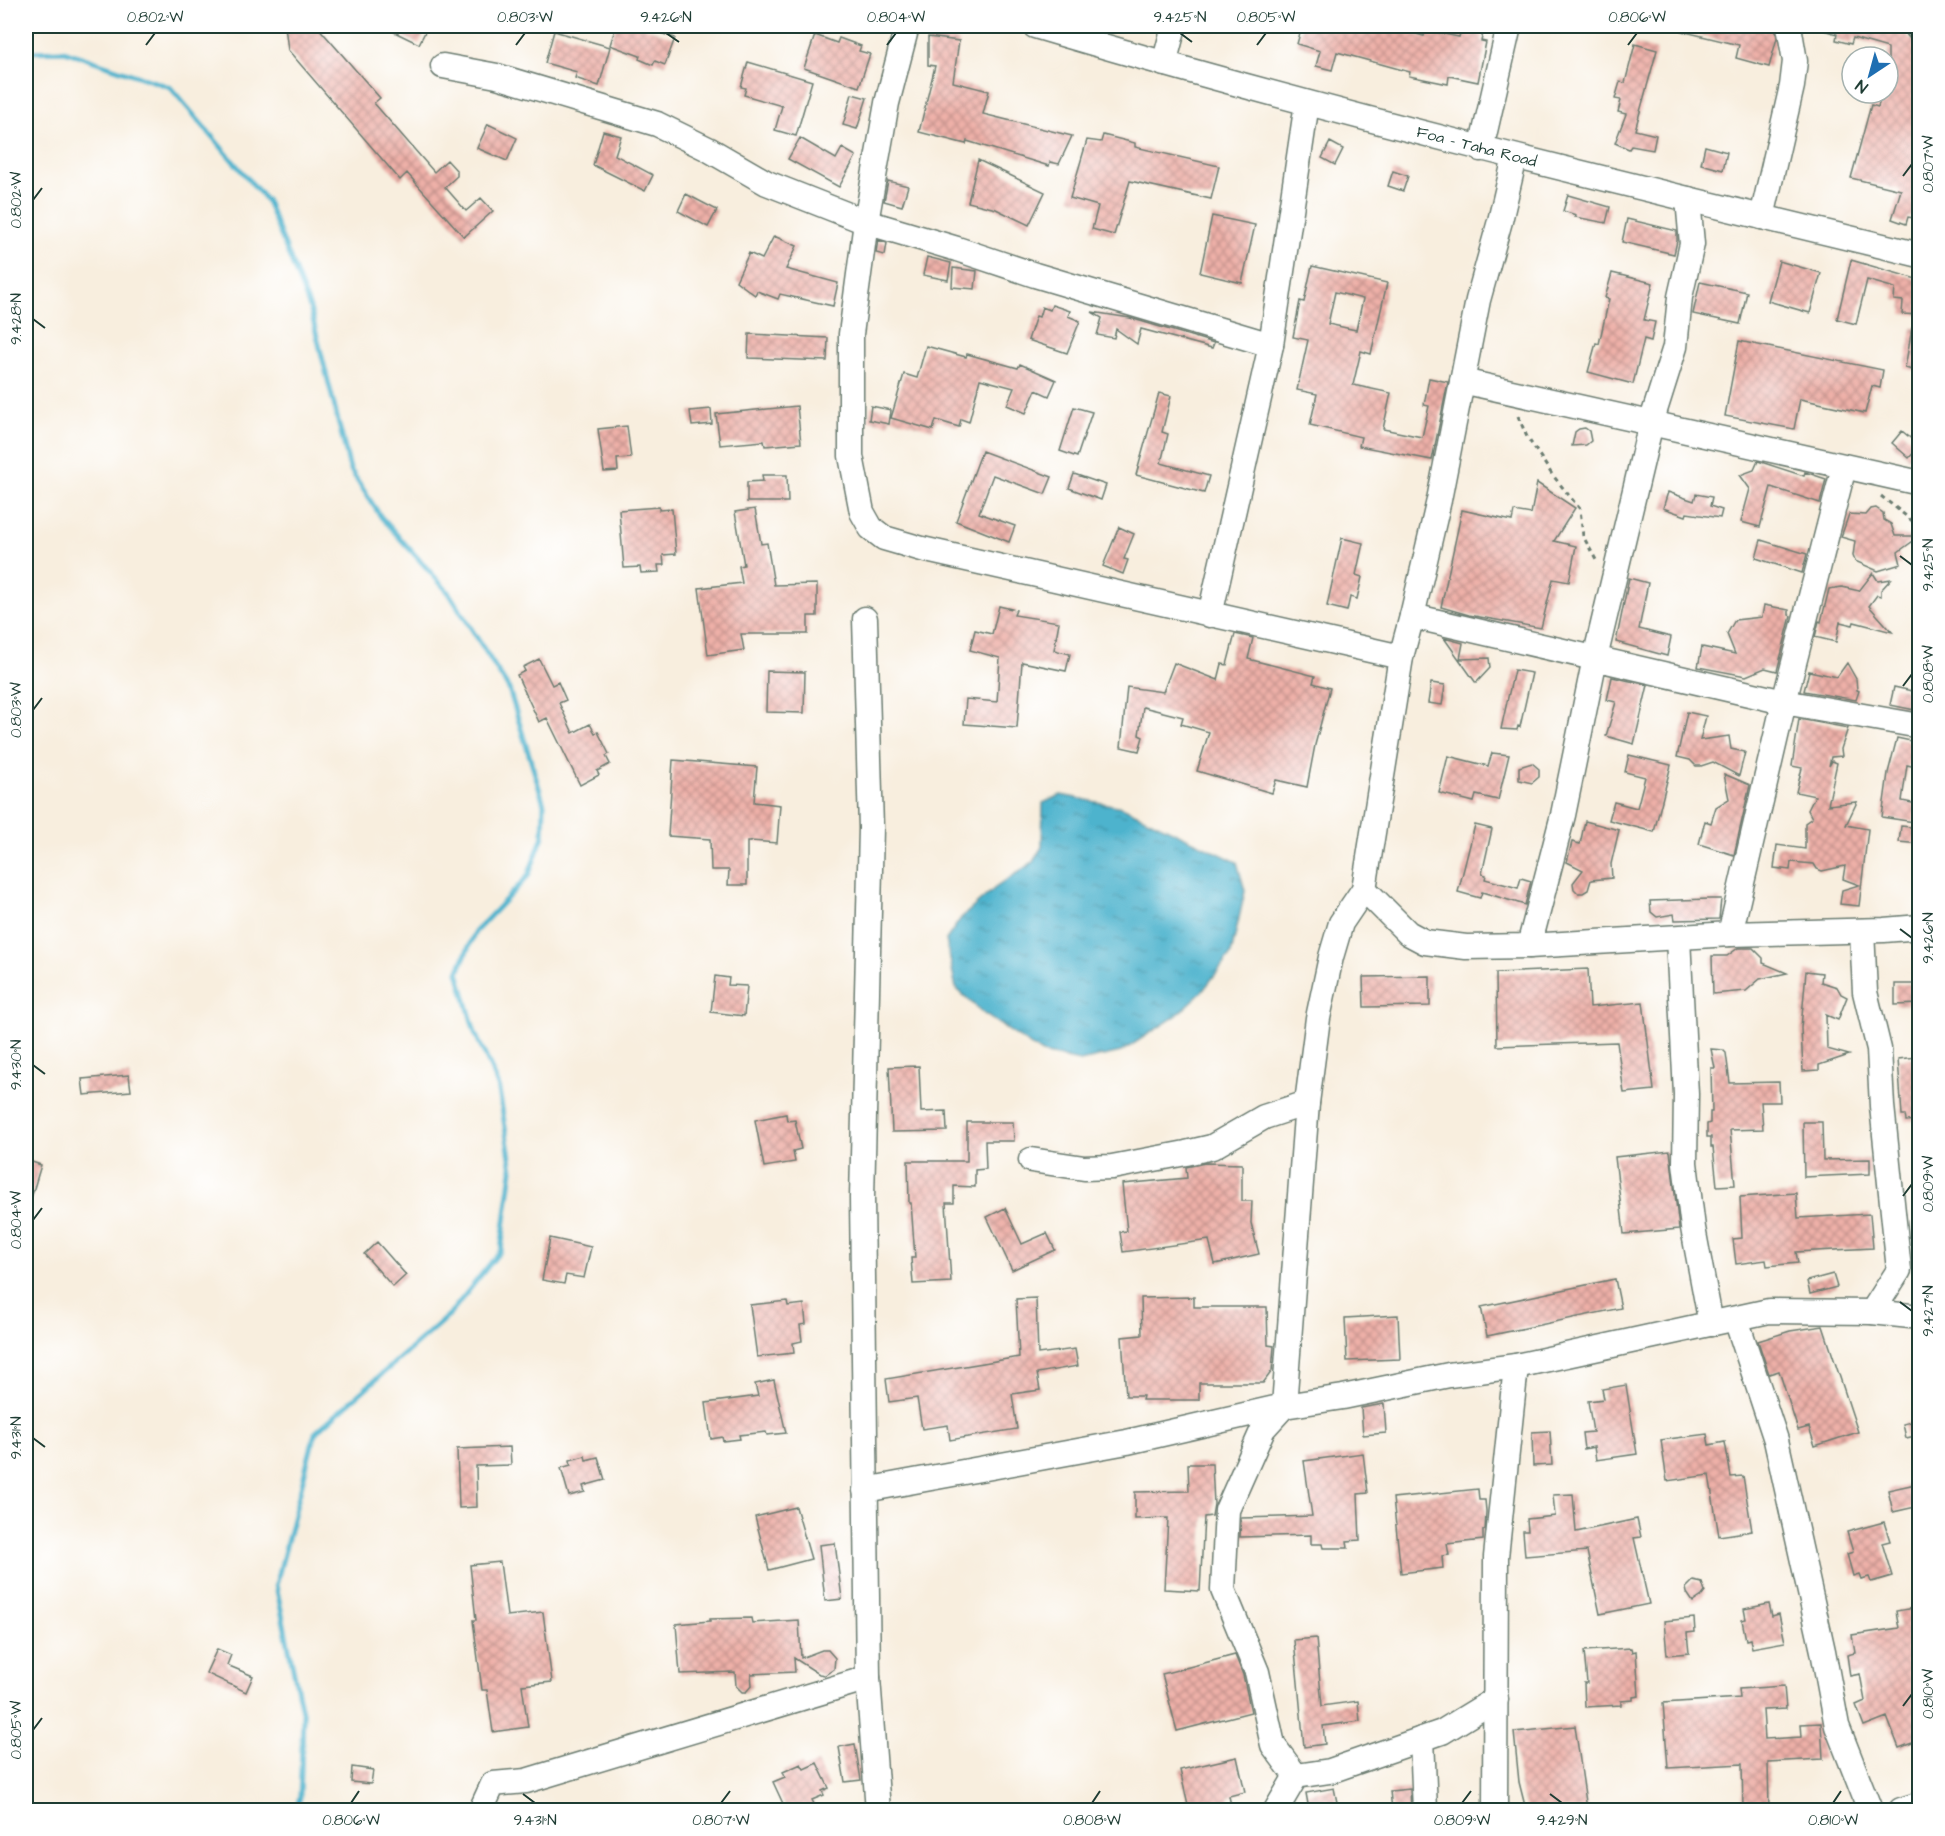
<svg xmlns="http://www.w3.org/2000/svg" width="1945" height="1836" viewBox="0 0 1945 1836" font-family="'Architects Daughter',sans-serif">
<style>
.water{fill:url(#water-ripples);stroke:#367880;stroke-width:1.5}
.lines{fill:none;stroke-linecap:round;stroke-linejoin:round}
.stream{stroke:#4eb3cd;stroke-width:5}
.building{fill:url(#building-cross-hatch);fill-rule:evenodd}
.minor-casing{stroke:#6b7b70;stroke-width:27}
.path{stroke:#6b7b70;stroke-width:3;stroke-dasharray:4.5 4.5;stroke-linecap:butt}
.minor{stroke:#fff;stroke-width:24}
.ticks{fill:none;stroke:#1f3d34;stroke-width:2}
.labels{text-anchor:middle;dominant-baseline:central;stroke-width:4.5;stroke-linejoin:round;paint-order:stroke}
.street-label{font-size:16px;fill:#1f3d34;stroke:#fff}
.neatline{fill:none;stroke:#1f3d34;stroke-width:2}
.ticks-label{font-size:15px;text-anchor:middle;fill:#1f3d34}
</style>
<defs>
<pattern id="water-ripples" width="26" height="14" patternUnits="userSpaceOnUse" patternTransform="scale(1.5)"><rect width="26" height="14" fill="#4eb3cd"/><path d="M2 4q2-2 4 0t4 0M15 11q2-2 4 0t4 0" fill="none" stroke="#4093a7"/></pattern>
<pattern id="building-cross-hatch" width="8" height="8" patternUnits="userSpaceOnUse" patternTransform="scale(1.5)"><rect width="8" height="8" fill="#eeb0a8"/><path d="M0 0l8 8M0 8l8-8" fill="none" stroke="#c0908a"/></pattern>
</defs>
<rect width="100%" height="100%" fill="#fff"/>
<filter id="ink" filterUnits="userSpaceOnUse"><feTurbulence type="fractalNoise" baseFrequency=".0167" numOctaves="2"/><feDisplacementMap in="SourceGraphic" scale="12" xChannelSelector="R" yChannelSelector="G"/><feConvolveMatrix kernelMatrix="1 2 1 2 8 2 1 2 1" color-interpolation-filters="sRGB"/></filter>
<filter id="wash" filterUnits="userSpaceOnUse"><feTurbulence type="fractalNoise" baseFrequency=".008" numOctaves="4" result="noise"/><feDisplacementMap in="SourceGraphic" scale="24" xChannelSelector="R" yChannelSelector="G"/><feGaussianBlur stdDeviation="1.35" result="paint"/><feColorMatrix in="noise" values="0 0 0 0 0 0 0 0 0 0 0 0 0 0 0 0 0 1.4 0 .05"/><feComposite in="paint" operator="in"/></filter>
<g filter="url(#wash)">
<rect width="100%" height="100%" fill="#f8eede"/>
<path class="water" d="M1061,795l61,12 115,55 8,29 -14,63 -30,39 -25,23 -55,36 -41,9 -38,-8 -58,-39 -28,-26 -10,-48 15,-22 34,-30 38,-26 9,-15 1,-44z"/>
<g class="lines">
<path class="stream" d="M26,52l38,-1 106,36 97,114 43,107 40,161 31,48 68,76 60,96 35,115 -1,32 -15,40 -53,56 -17,40 17,61 23,51 14,86 -11,80 -52,65 -134,118 -39,152 27,132 -3,80 -4,13"/>
</g>
<g id="blocks">
<path class="building" d="M285,26h32l63,72 -6,5 60,69 13,-12 10,11v5l-12,11 21,24 15,-13 12,13 -29,26 -57,-64 -7,7 -112,-130z
M382,26h46l-9,18z
M616,26h24l35,12 -10,27 -10,-4 -2,4 -14,-6 1,-3 -30,-11z
M1302,26h84l38,10 2,-6 33,7 3,-11h23l-4,15 5,1 -8,40 -29,-6 -1,8 -39,-8 1,-4 -73,-20 -5,18 -16,-4 4,-15 -23,-7z
M1682,26h93l2,12 -8,29 -33,-9 3,-13 -58,-14z
M1824,26h60l20,6 6,7 10,1v135l-5,20 5,1v23l-12,-2 -2,7 -14,-5 9,-29 -50,-12 20,-73 7,2 3,-14h7v-45l-35,-10 -2,6 -15,-4 1,-6 -14,-4z
M554,31l56,16 -11,39 -24,-8 2,-6 -32,-9z
M815,35l22,8 2,-5 22,8 -2,5 11,3 -11,33 -55,-19z
M928,37l31,4 -6,41 36,9 -6,23 89,22 -13,28 -9,-2 -1,4 -82,-25 -1,3 -47,-12 16,-66 -7,-1z
M1635,44l22,6 -22,80 21,5 -3,15 -22,-4 -2,3 -14,-6 11,-29 -8,-2 3,-12 -6,-1 5,-17 5,1z
M748,62l64,19 -16,55 -21,-6 7,-24 -38,-11 2,-7 -5,-1z
M852,94l15,4 -10,31 -14,-4z
M488,124l29,14 -10,23 -30,-13z
M603,131l18,5 -6,19 38,20 -8,16 -52,-26z
M1103,135l32,8v4l84,19 -8,33 -81,-18 -16,54 -22,-6 6,-23 -28,-8 17,-58 14,2z
M800,138l36,21 6,-11 14,8 -17,31 -51,-28z
M1330,142l13,7 -8,16 -13,-7z
M1705,146l22,6 -4,18 -22,-6z
M978,160l67,32 -16,33 -33,-16 -28,-7z
M1393,171l15,5 -5,15 -15,-5z
M888,181l20,5 -6,20 -18,-5z
M686,194l31,16 -9,17 -30,-16z
M1568,195l42,12 -4,16 -31,-6 1,-2 -13,-4z
M1212,216l43,9 -13,58 -42,-10z
M1627,219l50,12v10l-3,13 -52,-12z
M774,236l23,10 -11,23 52,14 -5,23 -53,-12 -2,5 -21,-8 -2,4 -19,-14 13,-28 13,6z
M878,240l9,3 -2,12 -9,-2z
M927,257l24,6 -3,17 -25,-5z
M1851,260l69,20v35l-18,-1 1,-13 -9,-1 1,-12 -28,-8 -11,44 -19,-5z
M1779,261l42,12 -11,40 -42,-12z
M1312,266l75,17 -16,71 -10,-3 -8,34 38,8 -8,36 39,8 7,-31 -5,-1 5,-27 19,4 -16,78 -73,-14 2,-9 -51,-12 7,-31 -20,-4 11,-50 -15,-3 7,-36 4,1zM1335,292l28,7 -7,31 -28,-6z
M953,268l24,3 -2,18 -23,-2z
M1612,273l41,10 -9,37 11,2 -4,19 -7,-2 -11,45 -45,-12 8,-29 3,1 10,-45 -4,-1z
M1700,282l47,10 -7,32 -47,-10z
M1052,305l18,6 -2,5 12,5 -13,32 -39,-13 8,-24 3,1 3,-10 8,3z
M1092,312l38,6 84,25 -2,5 -71,-19 -4,15 -21,-15 -2,9 -17,-3 5,-17z
M1912,328h8v44l-15,-4z
M749,334l79,4 -1,23 -79,-3z
M1739,341l144,29 -3,18 -8,-2 -7,27 -65,-14 -6,30 -69,-13z
M926,346l40,11 1,-3 51,14 2,-4 36,16 -7,16 -13,-6 -10,23 -19,-8 7,-17 -34,-9 -11,43 -8,-3 -2,8 -23,-7 -3,10 -42,-12 13,-44 13,4z
M1159,393l12,3 -9,36 6,2 -7,29 48,13 -5,17 -68,-18z
M797,406l4,37 -36,3 -1,-5 -44,4 -4,-31z
M871,406l20,4 -2,14 -20,-4z
M1074,407l18,5 -15,45 -17,-6z
M711,409l1,15 -20,2 -2,-15z
M627,426l4,32 -14,1 1,12 -14,1 -6,-43z
M1585,428l4,3 2,10 -5,4 -14,1 3,-14 4,-3z
M1902,431l18,15 -11,12 -17,-15z
M982,451l70,26 -7,17 -52,-19 -14,38 36,13 -6,16 -53,-21z
M1758,461l46,15 1,-4 21,7 -6,24 -49,-16 -11,40 -19,-5 9,-33 -10,-14 14,-5z
M1074,474l32,11 -5,15 -32,-12z
M762,475h25l1,27h-41v-20l16,-1z
M1537,483l38,25 -21,33 22,5 -7,36 -16,-3 -12,49 -72,-13 -28,-8 21,-97 50,11 2,-10 17,3z
M1668,492l26,9 2,-7 16,3 -2,9 12,4 -2,8 -33,-5 -1,3 -23,-8z
M659,507v3l13,-1 4,45 -13,1 1,10h-6l1,7 -18,1 -1,-6 -16,1 -5,-58z
M1876,508l7,5 1,7 7,4 4,12h25l-22,16 3,12 -23,7 -23,-10 -2,-5 2,-15 -14,-4 8,-23 17,1 5,-6z
M755,509l6,35 6,-1 7,42 43,-1v32h-9v18h-67l3,16 -36,5 -9,-67 43,-5 -3,-17 5,-1 -9,-53z
M1119,527l15,7 -10,25 4,1 -5,14 -20,-8z
M1342,538l21,5 -7,32 6,2 -5,22 -7,-2 -3,14 -20,-5z
M1761,540l46,14 -5,19 -46,-15z
M1873,573l5,8 13,-2 -10,11v6l-4,-1 -8,11 23,26 -38,-10 -1,3 -13,-3 -4,20 -21,-5 4,-16 2,1 8,-33 13,-2 17,4z
M1629,578l19,5 -9,46 32,8 -4,19 -51,-14z
M1764,605l25,5v5l2,1 -14,55 -12,-3 -19,8 -48,-9 4,-20 33,7 -8,-20 8,-14 27,-3z
M999,606l17,4 -2,5 45,7 -5,28 16,4 -4,17 -44,-9 -5,66 -53,-4 2,-25 31,3 3,-44 -30,-8 5,-20 17,4z
M1235,634l18,4 -5,21 67,17 -2,7 17,5 -15,57 -8,42 -31,-7 -4,13 -75,-22 12,-39 -28,-8 2,-7 -40,-10 -4,28 4,2 -4,14 -18,-4 6,-60 36,5 11,-29 44,17 4,-16 5,1z
M1444,638l19,5 -3,16 29,-1 1,10 -14,15z
M539,659l13,26 6,-3 8,18 -7,3 14,30 17,-9 5,9 3,-1 11,22 -3,2 4,8 -13,7 2,4 -19,10 -33,-67 -8,4 -22,-47 8,-4 -2,-4z
M1847,663l9,16 1,11 2,1 -3,9 -52,-9 5,-20 28,6z
M1514,670l18,3 -12,54 -2,-1 -1,4 -16,-1z
M767,671l38,1 -1,41 -38,-1z
M1612,677l36,8 -14,59 -28,-8 10,-34 -9,-2z
M1431,683l14,2 -3,20 -14,-2z
M1894,687l23,5 -1,4 4,1v14l-30,-6z
M1687,712l19,4 -6,24 29,-4 2,13 14,3 -6,24 -26,-14 -12,4h-5l-6,-6 -13,-3z
M1799,719l49,9 -7,21 1,7 -11,1 -2,9 3,-5 5,2 -9,42 29,-3 -11,23 22,4 -9,77 -19,-2 2,-14 17,-5 -16,-6 2,-13 -23,5 -5,-2 -3,-5 -23,-2 -1,8 -16,-2 3,-23 28,4v-26l7,-5 -4,-8 7,-14 -19,-4 6,-24 -10,-2z
M1897,738l23,5v25l-13,-3 -5,36 15,3 -3,18 -32,-5 6,-44z
M1492,753l17,2 -11,45 -22,-5 -2,7 -35,-9 9,-37 40,10z
M1629,755l42,10 -17,67 -45,-12 5,-18 23,6 8,-31 -20,-5z
M673,760l84,7 -3,35 26,3 -3,38 -26,-2v1h-4v43h-19l1,-15h-18l-1,-31 -42,-3z
M1532,763l7,6v8l-7,6 -13,-3v-13z
M1724,774l26,11 -16,70 -35,-11 6,-23 6,2 5,-16 13,-8z
M1585,821l34,9 -8,34 1,14 -21,2 -3,10 -5,3h-5l-4,-4 -1,-6 10,-13 -16,-8 5,-20 8,2z
M1475,825l17,4 -10,45 4,1 -1,4 33,9 3,-10 10,3 -6,24 -43,-13 -2,6 -22,-6z
M1901,826l19,2v16l-21,-2z
M1709,899h12l-2,20 -44,1 -1,-6 -17,3 -6,-5 -1,-11z
M1738,948h15l10,10v5l24,10 -27,6 -14,12 -33,3 -1,-38h15z
M1588,969l2,38 53,-5 11,88 -30,3 -7,-51 -120,4 -1,-73z
M1806,971l16,2 -1,9 16,5 4,7 6,3 -9,23 -12,-5 1,34 22,6 -30,10v5l-16,1 -2,-43z
M715,976l14,2 -1,7 19,1 -3,30 -33,-4z
M1430,976v30l-66,1 -1,-30z
M1895,984h25v20l-25,1z
M1711,1049l12,1 3,3 4,30 49,-1 1,20h-19l2,27 -33,1 5,55 -18,1 -4,-39h-2v-10h-4v-13l3,-1v-11h2l-1,-44h4z
M1917,1057l3,27 -1,36 -13,1 -1,-6h-3l-4,-56z
M919,1066l2,46 25,-1 1,20 -55,1 -3,-65z
M129,1075l2,16 -47,4 -2,-16z
M786,1114l1,7 8,-1 6,29 -8,2 2,11 -31,5 -9,-47z
M967,1122h46l1,19h-29l1,28 -11,1v17l-21,-1v17h-8l5,79 -38,2 -2,-26h4l-4,-55h-2l-1,-42h59z
M1803,1122h19l1,38 47,-1v15l-66,3z
M1670,1151l9,78 -55,5 -9,-77z
M26,1160l15,5 -12,40 -3,-1z
M1205,1163l37,1v37h10l-1,22 8,31 -44,10 -6,-24 -86,12 -3,-20 7,-1 -5,-47 65,-6 -1,-11z
M1796,1193l2,25 72,-4 3,34 -77,4 2,11 -31,3 -1,-6 -30,4 -3,-25 9,-1 -2,-41z
M1005,1208l17,36 25,-11 8,17 -43,20 -25,-53z
M550,1238l41,9 -7,31 -18,-3 -2,9 -22,-4z
M377,1242l29,33 -13,12 -29,-33z
M1833,1274l4,13 -27,7 -3,-13z
M1615,1279l6,29 -134,28 -6,-29z
M1194,1297v10h73l1,38 6,1 -2,25 -9,12h-64v17h-57l1,-4h-17l-4,-59 20,-2 -1,-37z
M1036,1298l2,56 37,-5 3,17 -41,7 3,17 -28,4 5,35 -67,11 -2,-15 -26,4 -5,-31 -28,4 -3,-23 133,-22 -3,-58z
M787,1301l1,5 16,-2 2,20 -6,1 2,16 -9,2 1,10 -37,4 -7,-52z
M1398,1315l2,44 -53,2 -2,-43z
M1823,1326l35,106 -43,14 -6,-19 -11,3 -19,-59 -10,3 -11,-33 32,-10z
M774,1380l12,53 -19,2 -1,-3 -27,3 1,4 -17,2 -1,-4 -11,2 -5,-36 52,-7 -3,-12z
M1626,1385l11,69 -41,6 -2,-13 -10,2 -2,-16 11,-1 -5,-31 16,-2 -2,-10z
M1384,1404l2,29 -23,2 -2,-27z
M1920,1420v15l-14,3 -3,-14z
M1550,1431l2,34 -19,1 -1,-34z
M1707,1434l2,11 16,-3 6,35 12,-1 9,55 -33,5 -10,-61 -42,6 -6,-41z
M510,1447l1,18 -35,1 1,41 -18,1 -2,-59z
M1363,1453l5,40 -10,1 2,46 -13,1 1,7h-25l-1,-4h-11v-9l-71,2 1,-19 71,-2 -8,-55z
M585,1456l1,4 12,-3 7,23 -22,6 2,6 -16,4 -8,-28 10,-3 -1,-5z
M1188,1464h24l2,40 -2,12 -8,1 -4,74 -36,-2 4,-71 -33,1v-27l54,-1z
M1920,1483v23l-27,6 -5,-22z
M1478,1489l1,11h6l1,11 -1,19h-2v10l-36,4 2,11 -7,1 1,12 -42,5 -8,-75z
M1573,1494l3,38 61,-13 4,18 -7,1 15,66 -49,10 -13,-63 -62,5 -2,-25h5l-1,-12 28,-3 -2,-21z
M796,1507l15,52 -42,11 -14,-53z
M1884,1522l6,19 -8,2 10,33 -21,6 -2,-5 -8,2 -2,-5 -6,2 -6,-22 6,-2 -6,-20z
M835,1543l7,56 -17,2 -6,-56z
M500,1562l7,54 36,-4 9,70 -30,3 6,42 -35,5 -6,-42h-5l-9,-70h3l-6,-55z
M1693,1581l9,2 3,9 -3,4 -9,6 -6,-9 -1,-5z
M1769,1604l3,12 7,-2 6,28 -33,6 -2,-9 -4,1 -4,-20 4,-1 -2,-10z
M1920,1607v133l-21,8 -12,-31 -23,9 -8,-21 9,-4 -5,-27 -10,2 -3,-21 8,-2 -3,-18 47,-7 -3,-17z
M751,1618l1,5 47,-3 2,38 21,-8h6l7,8 -1,11 -9,6 -6,-1 -25,-16 1,14 -44,2 1,11 -6,7h-4l-6,-6 -1,-14 -55,2 -4,-50 34,-3v-2z
M1694,1618l1,14 -8,1 2,20 -22,2 -3,-34z
M1316,1638l6,68 36,-5 2,20 -37,5 2,18 -21,3 -10,-107z
M1631,1648l1,4 4,-1 3,45 -6,1v3l-12,1v4l-36,2 -1,-24h3l-3,-32z
M217,1649l14,6 -4,10 26,11 -7,16 -40,-19z
M1235,1655l8,20 8,37 -74,19 -15,-57z
M1784,1686l2,23 -23,1 2,29 37,-2 -1,-13 20,-1 2,36 -55,3 1,48h-26l-1,-46 -74,4 -5,-65 77,-5 -1,-9z
M1575,1726l12,83 -61,1 -7,-28 -5,-50z
M855,1744l6,36 -16,2 -6,-35z
M1237,1757l8,35 -16,4 3,14h-43l-9,-40z
M817,1763l12,25 -7,3 2,4 -12,5 5,10h-31l-13,-28 12,-5 -2,-5 18,-8 3,5z
M352,1767l21,3 -2,14 -20,-2z
M1334,1788l4,19 -29,3 -3,-17z
M1410,1789l1,21h-19l-2,-19z"/>
</g>
</g>
<g filter="url(#ink)">
<use href="#blocks" fill-opacity="0" stroke="#6b7b70" stroke-width="1.5"/>
<g class="lines">
<g class="minor-casing">
<g id="minor">
<path d="M907,26l-20,77 -21,119 -15,112v122l11,56 9,16 13,10 38,11 479,108"/>
<path id="s1" d="M1035,26c292,87 588,158 885,229"/>
<path d="M1917,26h3"/>
<path d="M1164,64l10,-38"/>
<path d="M443,66l54,10 160,48 51,25 59,34 99,39 91,27 78,26 236,70"/>
<path d="M1481,149l28,-123"/>
<path d="M1762,217l30,-131 3,-25 -6,-35"/>
<path d="M1462,381l458,102"/>
<path d="M1210,615l61,-270 36,-242"/>
<path d="M1412,616l372,86 136,24"/>
<path d="M865,619l6,209 -9,370 6,480 10,132"/>
<path d="M1364,889l44,44 17,9 41,5 63,-1 201,-12 154,-4 36,-3"/>
<path d="M1862,931l3,61 14,57 3,57 17,164 -27,42"/>
<path d="M1730,934l54,-232 60,-235"/>
<path d="M1678,938l8,156 -1,69 8,65 18,96"/>
<path d="M1529,946l34,-131 32,-157 56,-235 24,-76 5,-50 12,-53 -4,-45"/>
<path d="M1031,1160l53,8 28,-1 74,-14 26,-6 52,-30 43,-14"/>
<path d="M1736,1319l40,121 47,211 14,75 33,84"/>
<path d="M865,1490l262,-48 157,-36 59,-9 106,-22 67,-9 253,-55 103,1 48,5"/>
<path d="M1422,1739l3,71"/>
<path d="M1296,1776l-23,-31 -16,-73 -34,-82 4,-80 36,-81 21,-23 23,-303 11,-85 13,-61 10,-34 23,-34 37,-232 11,-41 27,-116 39,-200 22,-79 15,-64"/>
<path d="M481,1810l12,-26 33,-3 342,-103"/>
<path d="M1276,1810l20,-34 34,-5 112,-39 54,-33"/>
<path d="M1495,1810l1,-253 20,-191"/>
<path d="M1901,1810l19,-6"/>
</g>
</g>
<path class="path" d="M1518,416l9,21 24,36 29,36 3,27 13,24
M1881,496l39,31"/>
<use href="#minor" class="minor"/>
</g>
</g>
<path class="ticks" d="M666,33l13,9M1180,33l12,9M146,45l9,-12M516,45l9,-12M887,45l9,-12M1257,45l9,-12M1628,45l9,-12M1903,176l9,-12M33,200l9,-12M33,319l12,9M1900,556l12,9M1903,686l9,-12M33,710l9,-12M1900,929l12,9M33,1065l12,9M1903,1196l9,-12M33,1220l9,-12M1900,1302l12,9M33,1438l12,9M1903,1706l9,-12M33,1730l9,-12M523,1794l12,9M1550,1794l12,9M351,1803l8,-12M721,1803l9,-12M1092,1803l8,-12M1462,1803l9,-12M1833,1803l8,-12"/>
<g class="labels">
<g class="street-label">
<text stroke="none"><textPath href="#s1" startOffset="458">Foa - Taha Road</textPath></text>
</g>
</g>
<rect width="1945" height="1836" fill="none" stroke="#fff" stroke-width="66"/>
<g transform="translate(1870 75) rotate(216)"><circle r="28" fill="#ffffff" stroke="#a5b1ae" stroke-width="1.5"/>
<path d="M0-4.5L10 22L0 15L-10 22Z" fill="#1f6fb2"/>
<text y="-9" font-size="16" font-weight="bold" text-anchor="middle" fill="#1f3d34">N</text>
</g>
<rect x="33" y="33" width="1879" height="1770" class="neatline"/>
<g class="ticks-label">
<text x="155" y="22">0.802°W</text>
<text x="525" y="22">0.803°W</text>
<text x="666" y="22">9.426°N</text>
<text x="896" y="22">0.804°W</text>
<text x="1180" y="22">9.425°N</text>
<text x="1266" y="22">0.805°W</text>
<text x="1637" y="22">0.806°W</text>
<text transform="translate(1928 164) rotate(-90)" y="5">0.807°W</text>
<text transform="translate(16 200) rotate(-90)" y="5">0.802°W</text>
<text transform="translate(16 319) rotate(-90)" y="5">9.428°N</text>
<text transform="translate(1928 565) rotate(-90)" y="5">9.425°N</text>
<text transform="translate(1928 674) rotate(-90)" y="5">0.808°W</text>
<text transform="translate(16 710) rotate(-90)" y="5">0.803°W</text>
<text transform="translate(1928 938) rotate(-90)" y="5">9.426°N</text>
<text transform="translate(16 1065) rotate(-90)" y="5">9.430°N</text>
<text transform="translate(1928 1184) rotate(-90)" y="5">0.809°W</text>
<text transform="translate(16 1220) rotate(-90)" y="5">0.804°W</text>
<text transform="translate(1928 1311) rotate(-90)" y="5">9.427°N</text>
<text transform="translate(16 1438) rotate(-90)" y="5">9.431°N</text>
<text transform="translate(1928 1694) rotate(-90)" y="5">0.810°W</text>
<text transform="translate(16 1730) rotate(-90)" y="5">0.805°W</text>
<text x="351" y="1825">0.806°W</text>
<text x="535" y="1825">9.431°N</text>
<text x="721" y="1825">0.807°W</text>
<text x="1092" y="1825">0.808°W</text>
<text x="1462" y="1825">0.809°W</text>
<text x="1562" y="1825">9.429°N</text>
<text x="1833" y="1825">0.810°W</text>
</g>
</svg>
